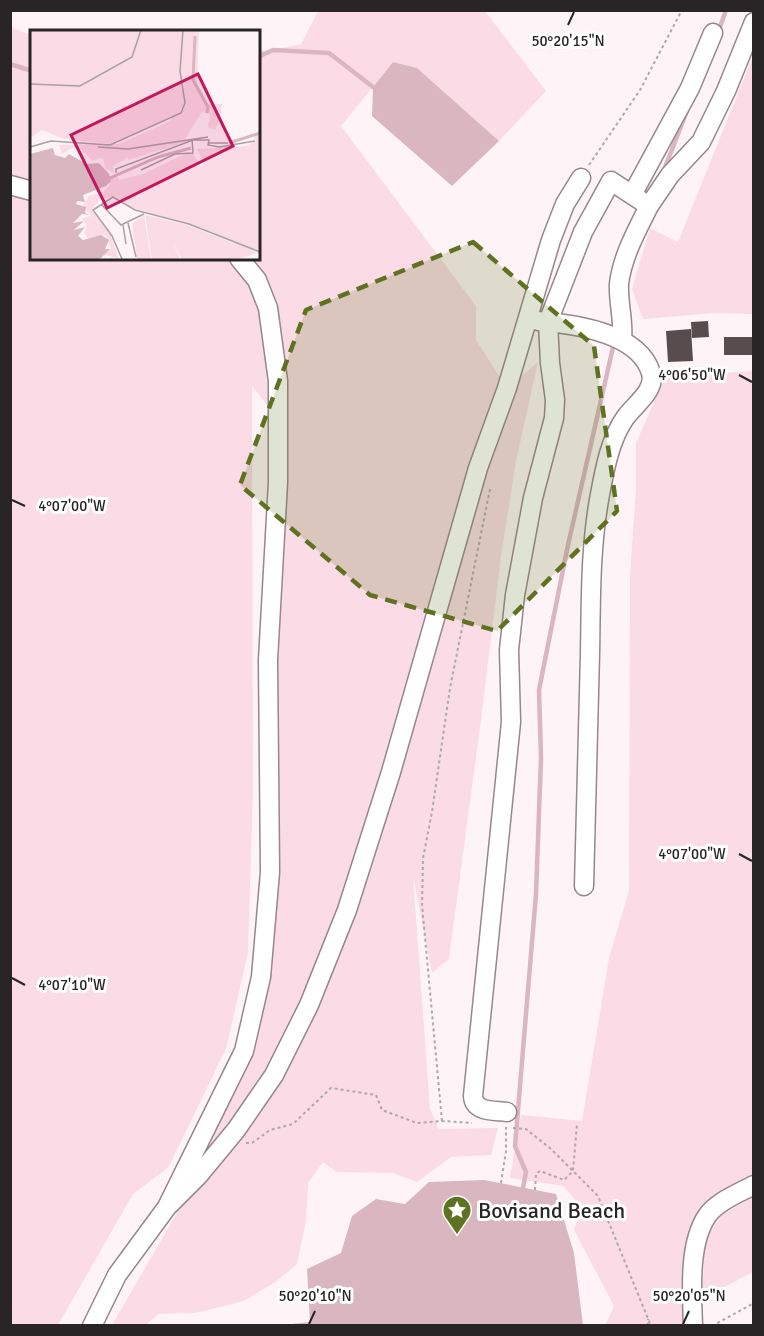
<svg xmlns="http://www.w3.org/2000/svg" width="764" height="1336" viewBox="0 0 764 1336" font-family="Signika,sans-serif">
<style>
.green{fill:#fbdbe5}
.water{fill:#dab6c1}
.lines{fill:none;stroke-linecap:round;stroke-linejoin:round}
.stream{stroke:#dab6c1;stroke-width:4.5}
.building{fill:#594c4f}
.minor-casing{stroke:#96878c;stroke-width:21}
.path{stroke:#b0a7aa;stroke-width:2;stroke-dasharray:3 3;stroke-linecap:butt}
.minor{stroke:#fff;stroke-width:18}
.marked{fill:#5e7222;fill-opacity:0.2;stroke:#5e7222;stroke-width:4.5;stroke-dasharray:12 8;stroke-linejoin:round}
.ticks{fill:none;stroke:#292425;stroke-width:2}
.labels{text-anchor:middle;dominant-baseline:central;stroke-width:6;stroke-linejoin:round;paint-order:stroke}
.poi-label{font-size:22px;fill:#292425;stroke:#fff;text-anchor:start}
.inset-river{fill:none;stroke:#dab6c1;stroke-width:3}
.inset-road{fill:none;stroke:#a9a1a3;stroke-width:1.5}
.view{fill:#c2185b;fill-opacity:0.15;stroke:#c2185b;stroke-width:3}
.inset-edge{fill:none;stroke:#292425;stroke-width:3}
.ticks-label{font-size:15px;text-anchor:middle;fill:#292425;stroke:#fff;stroke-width:6;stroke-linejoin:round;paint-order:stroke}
</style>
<rect width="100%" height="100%" fill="#fef4f7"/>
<path class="green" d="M318,11h167l61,80 -47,50 -82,-73 -24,-6 -52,64 135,180v34l31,48 31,-26 -22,99 -15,95 -20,164 -32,239 -17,14 -19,-97 17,233 9,20 59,-1 -7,27 -40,2 -34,25 -24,-9 -57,-1 -13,-10 -15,21 -2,38 -9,43 -20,17 -33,20 -49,12 -37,1 -12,11h-34l77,-133 59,-133 24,-88 6,-108 -2,-210 11,-223 -35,-44 1,402 -5,165 -22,96 -58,119 -35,26 -75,131h-47v-1298l20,8 1,223h226v-207l15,-1 28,-6z
M753,56v258l-38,-1 -72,6 -11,-30 18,-61 28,14z
M753,371v810l-52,34 -14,110 -82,1 9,-20 -40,-76 8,-21 -18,-23 -54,-8 11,-63 61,6 27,-163 20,-68 1,-314 6,-88v-45l29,-66z
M753,1197v75l-51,27 3,-60 17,-24z"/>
<path class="water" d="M393,62l24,6 82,73 -47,45 -80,-70 1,-29z
M484,1180l72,14 18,59 9,72h-301l28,-3 -3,-53 34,-16 11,-37 24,-17 29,5 24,-22z"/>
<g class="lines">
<path class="stream" d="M719,30l7,-20
M258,57l15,-7 56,3 44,34
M10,64l22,7
M664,170l23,-59
M523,1188l3,-16 -11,-26 21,-252 5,-136 -2,-68 29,-145 46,-202"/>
</g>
<path class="building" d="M708,321l1,16 -17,1 -1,-16z
M691,329l2,32 -25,1 -2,-31z
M724,337h29v18h-29z"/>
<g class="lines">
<g class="minor-casing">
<path id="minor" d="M10,185l22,6
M632,195l58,-107 23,-55
M538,321c35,3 101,11 113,52 5,18 -17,32 -26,45 -16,23 -21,55 -26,82 -9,51 -8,103 -9,154 -2,77 -4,154 -6,232
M622,340c2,-19 -4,-37 -3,-56 3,-27 18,-54 30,-78
M507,1112c-12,-2 -33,1 -34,-16l38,-374 -2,-72 6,-55 18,-97 21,-80 1,-18 -5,-37 -2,-41 35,-90 28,-51 38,25 21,-31 31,-33 25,-51 28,-69
M167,1207l31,-31 38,-46 38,-55 35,-70 38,-95 44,-138 87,-304 29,-80 44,-148 14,-36 16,-26
M92,1326l25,-51 50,-68 77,-156 17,-74 9,-105 -2,-212 10,-178v-101l-10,-73 -11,-28 -18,-22
M693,1326c-1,-33 -5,-82 14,-110 9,-14 32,-23 47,-31"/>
</g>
<path class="path" d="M589,165l51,-75 42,-80
M442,1121l-20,-216 1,-47 9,-46 18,-124 40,-199
M513,1128l13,1 25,20 47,47 53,130
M246,1143h6l18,-13 23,-6 38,-36 45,7 6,15 35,13 25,-2 30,2
M501,1183l5,-32v-24
M535,1190l1,-16 4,-3 24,9 9,-9 4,-47
M648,1326v-7
M712,1326l42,-23"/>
<use href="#minor" class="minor"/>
</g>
<path class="marked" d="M473,242l121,104 23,165 -120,120 -127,-36 -130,-110 66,-175z"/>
<path class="ticks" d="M568,25l6,-13M739,375l13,7M12,500l13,6M739,854l13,7M12,978l13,7M309,1324l6,-13M683,1324l6,-13"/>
<defs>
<g id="sight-pin" transform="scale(1.5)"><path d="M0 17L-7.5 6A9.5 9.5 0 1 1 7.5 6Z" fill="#5e7222" stroke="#fff"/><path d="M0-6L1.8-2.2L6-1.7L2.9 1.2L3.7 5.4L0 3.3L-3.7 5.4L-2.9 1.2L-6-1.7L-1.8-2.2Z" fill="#fff"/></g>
</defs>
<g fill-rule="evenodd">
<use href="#sight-pin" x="457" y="1210"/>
</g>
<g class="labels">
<g class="poi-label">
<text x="478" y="1210">Bovisand Beach</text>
</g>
</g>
<g transform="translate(30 30)">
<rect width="230" height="230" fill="#fef4f7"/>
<path d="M0,0h169l-2,52 11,22h14l-2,15 -5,11 -7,-3 2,-13 -8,-2 -17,27 4,2 -61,19v-3l-15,9 1,7 -9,-5 -2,-10 -11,2 -11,-11 -7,-2 -12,7 -3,-9 60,-1 51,-23 3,-5 -64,28 -45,-5 -22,-9 -12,8zM229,102v120l-9,-2 7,3 -17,6h-58l-9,-16 7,16h-28l-7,-44 43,10 52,21 -38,-18 -72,-21 -15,-11 -15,3 -8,11 19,26 8,23 -16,-5 8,-5 -5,-14 -18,3 -4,-5 3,-7 -5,-8 9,-2 -8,-11 6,-9 14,-4 7,-7v-9l6,-1 3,5 24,-6 42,-20h8l8,12 3,-3 -7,-14 49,-3 10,-5 -3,-6zM114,185l7,44h-14l-5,-35z" fill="#fbdbe5"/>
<path d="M23,118l2,7 10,3 4,-4 18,10 12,-1 10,11 2,7 -5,5 -23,9 2,7 -8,-1 -1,3 10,3 -1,6 4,2 -7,-1 -9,9 11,-2 -10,9 11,-3 -7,9 5,4 18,-5 8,5 -4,9h5l-10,10h-70v-105z" fill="#dab6c1"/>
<path class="inset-river" d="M165,6l-2,44 15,27 -1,6M199,113l31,-10M80,148l48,-21 33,-9"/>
<path class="inset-road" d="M0,54l50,2 52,-29 9,-27M179,113h19M0,117l21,-6 59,4 71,-32 4,-10 -5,-32 3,-41M68,117l30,2 80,-12M111,140l34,-16 18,-1 -1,-14M86,143v-4l77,-29h16l-1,5 11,2 36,-6M71,174l20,21 23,-11M98,193l8,34M93,195l3,19M92,229l-10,-23 -19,-26 20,-13 22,13 54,14 71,28"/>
<path class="view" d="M168,44l35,72 -126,62 -36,-73z"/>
<rect width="230" height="230" class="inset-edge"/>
</g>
<g class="ticks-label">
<text x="568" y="46">50°20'15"N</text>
<text x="692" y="380">4°06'50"W</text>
<text x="72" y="511">4°07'00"W</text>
<text x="692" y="859">4°07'00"W</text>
<text x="72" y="990">4°07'10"W</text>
<text x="315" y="1301">50°20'10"N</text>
<text x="689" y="1301">50°20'05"N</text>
</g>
<rect width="764" height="1336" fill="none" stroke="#292425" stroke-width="24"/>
</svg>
